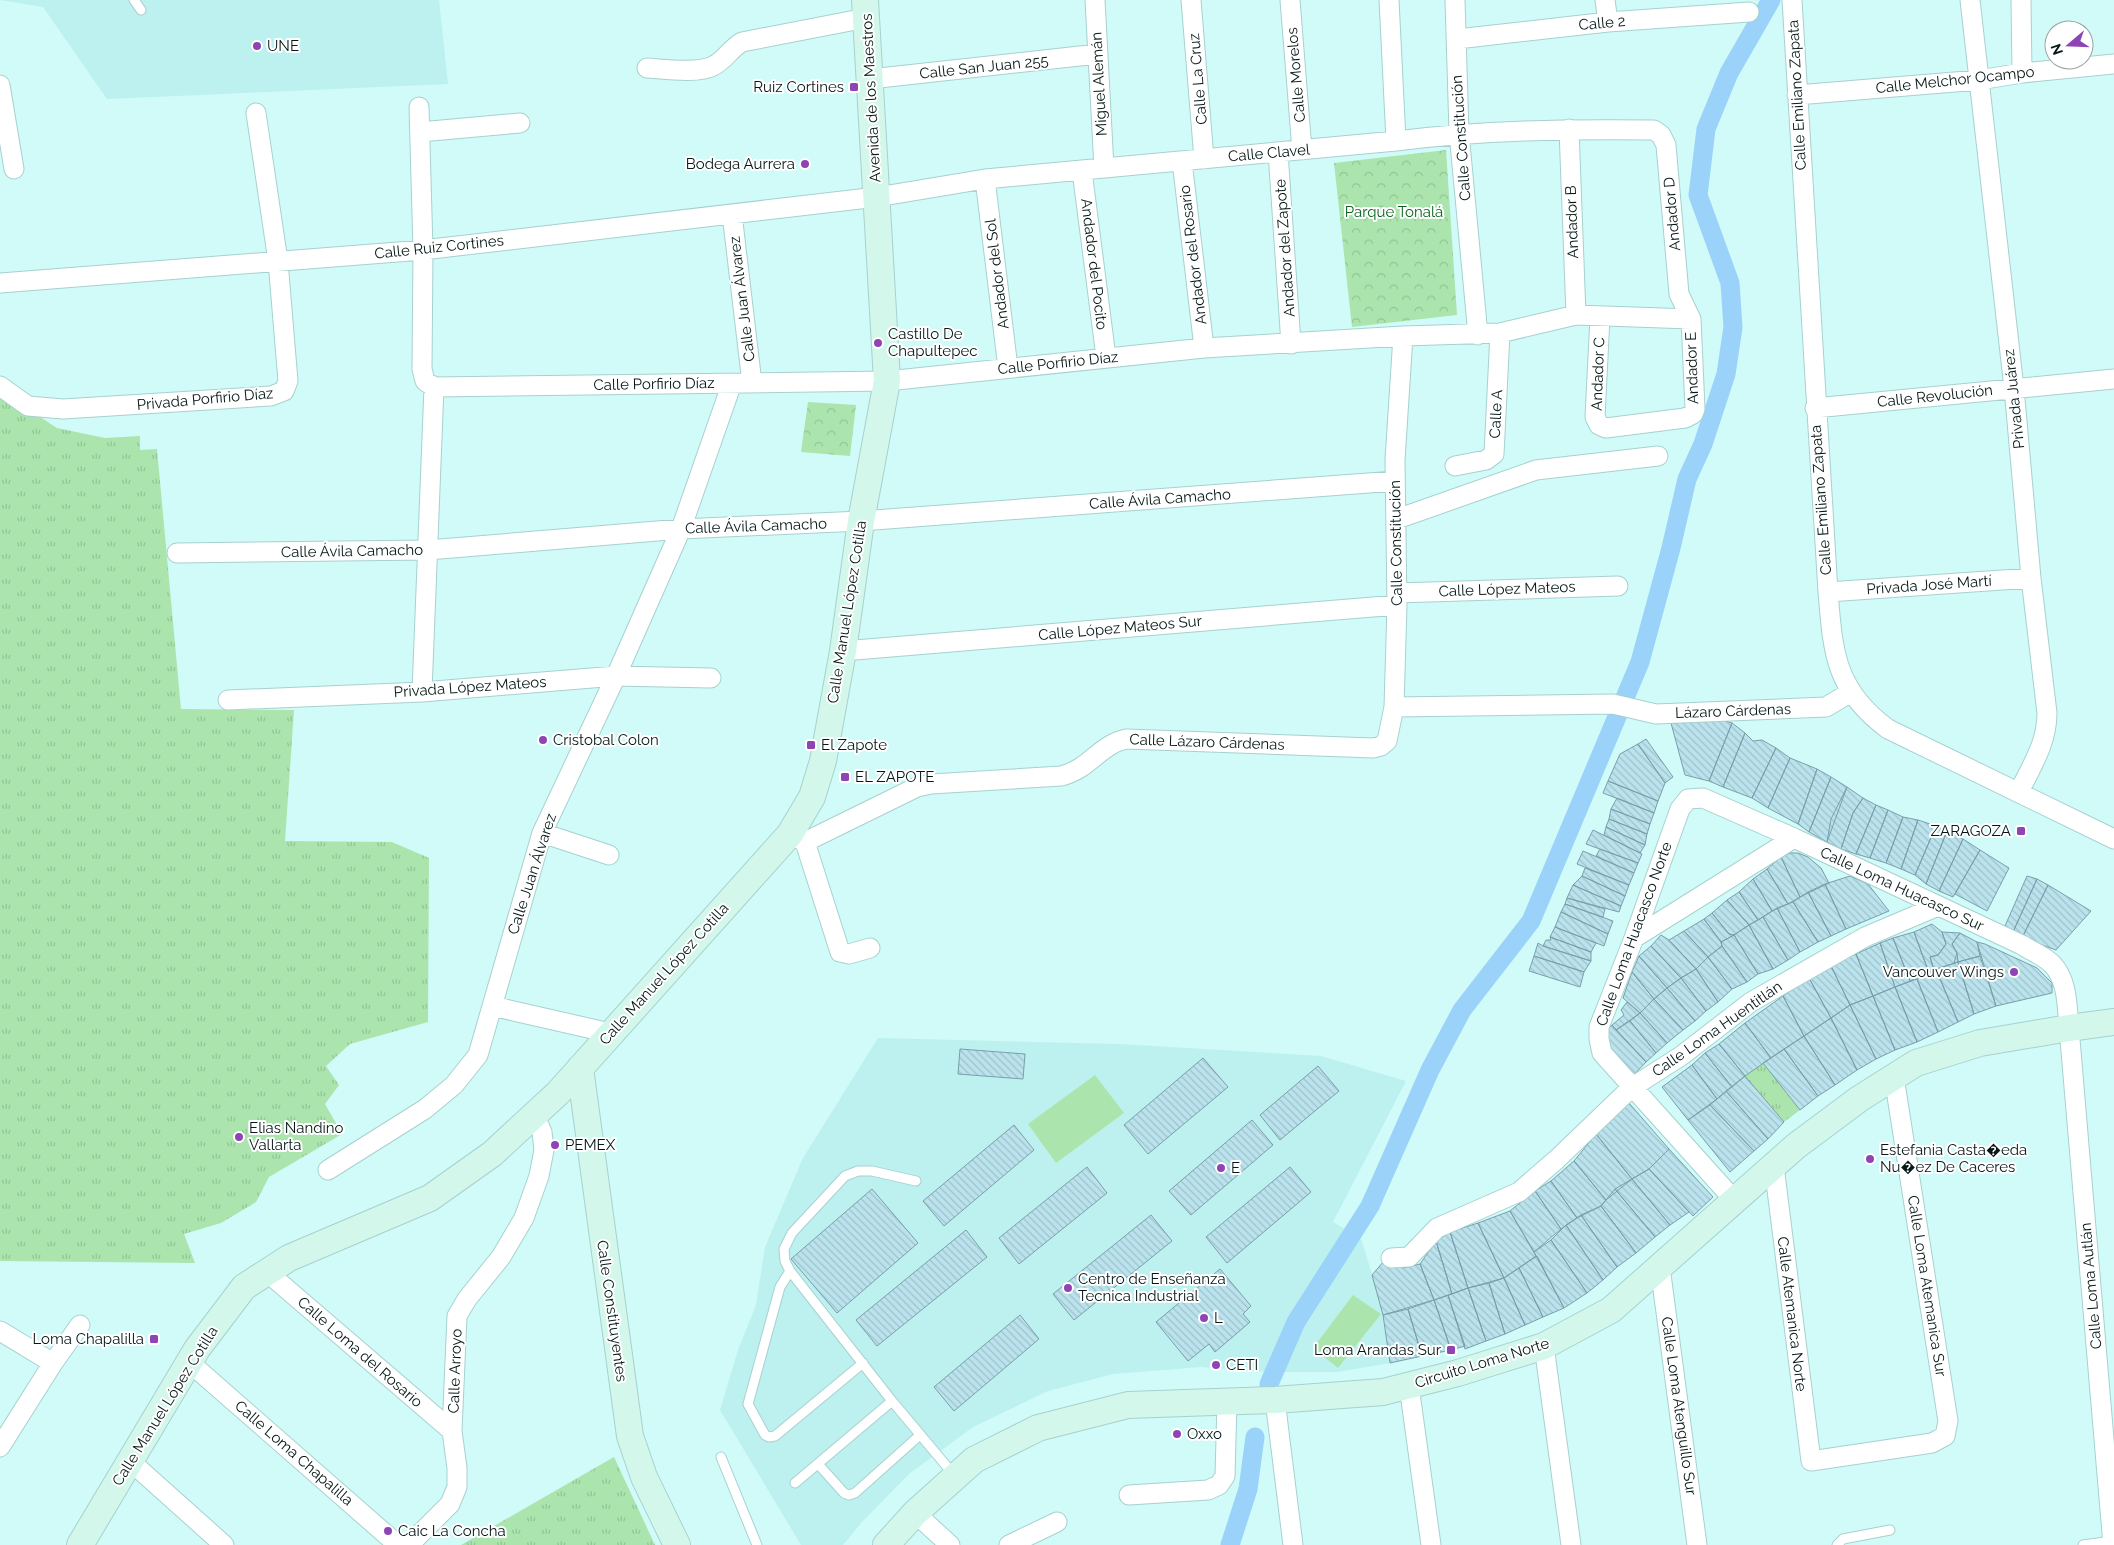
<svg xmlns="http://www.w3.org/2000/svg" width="2114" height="1545" viewBox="0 0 2114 1545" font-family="Raleway,sans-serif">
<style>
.built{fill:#bcf1ef}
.grass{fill:url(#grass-tufts)}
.park{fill:url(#park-crowns)}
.pitch{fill:#abe5ad}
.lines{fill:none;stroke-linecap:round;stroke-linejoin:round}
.canal{stroke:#9ad2fa;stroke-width:19}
.building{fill:url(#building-back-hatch);stroke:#799faa}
.lane-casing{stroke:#a7d1cf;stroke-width:11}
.street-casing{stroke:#a7d1cf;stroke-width:21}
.secondary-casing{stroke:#a7d1cf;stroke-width:28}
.lane{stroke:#fff;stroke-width:9}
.street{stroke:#fff;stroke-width:19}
.secondary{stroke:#d3f7eb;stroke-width:26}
.poi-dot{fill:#8f44b6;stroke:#fff;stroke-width:2}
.labels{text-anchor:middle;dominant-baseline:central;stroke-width:4;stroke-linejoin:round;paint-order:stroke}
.street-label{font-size:15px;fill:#071717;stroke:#fff}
.poi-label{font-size:15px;fill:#071717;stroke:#fff;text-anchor:start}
.park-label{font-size:15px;fill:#0a641d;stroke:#fff}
</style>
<defs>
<pattern id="grass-tufts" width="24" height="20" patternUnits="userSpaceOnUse" patternTransform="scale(1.25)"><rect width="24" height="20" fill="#abe5ad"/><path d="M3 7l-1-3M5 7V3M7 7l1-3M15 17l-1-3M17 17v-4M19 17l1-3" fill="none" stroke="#92c494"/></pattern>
<pattern id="park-crowns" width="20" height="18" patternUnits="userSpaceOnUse" patternTransform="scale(1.25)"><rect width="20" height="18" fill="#abe5ad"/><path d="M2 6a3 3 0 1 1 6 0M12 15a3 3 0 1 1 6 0" fill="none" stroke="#92c494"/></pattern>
<pattern id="building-back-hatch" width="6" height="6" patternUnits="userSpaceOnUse" patternTransform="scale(1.25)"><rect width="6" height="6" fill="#bbe3ee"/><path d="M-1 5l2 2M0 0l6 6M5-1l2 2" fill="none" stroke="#9fc2cb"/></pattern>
</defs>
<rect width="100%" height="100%" fill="#d0fbf9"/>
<path class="built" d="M0,0h439l9,84 -341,15 -64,-92z
M878,1038l241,6 202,12 85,25 -73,141 28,17 20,63 9,61 -53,9h-70l-66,-5 -88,7 -65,17 -75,36 -64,47 -47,48 -19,23h-42l-81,-135 18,-60 18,-45 9,-58 38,-89z"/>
<path class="grass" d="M0,391l57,37 48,10 35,-2v14l17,-1 24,260 113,1 -9,131 107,1 37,16 -1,164 -78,22 -24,22 13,19 -14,19 17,30 -73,43 -13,25 -35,21 -37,11 11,29 -195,-2z
M1763,1063l37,47 -16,12 -39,-46z
M614,1457l41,88h-194z"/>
<path class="park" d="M1446,150l11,165 -105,12 -18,-164z
M808,402l48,3 -6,51 -49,-4z"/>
<path class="pitch" d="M1095,1075l29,38 -68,50 -28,-39z
M1353,1295l28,19 -43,54 -25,-20z"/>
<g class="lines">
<path class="canal" d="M1269,1384l27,-62 74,-116 60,-136 32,-60 69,-89 109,-259 31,-114 16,-69 16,-35 23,-70 7,-47 -3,-44 -32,-88 8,-66 23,-56 42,-73
M1230,1545l18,-56 7,-52"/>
</g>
<path class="building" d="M1722,720l10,3 -23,58 -24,-6 -14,-52z
M1732,723l13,10 -22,54 -14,-6z
M1745,733l8,8 9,-1 14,8 -24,50 -29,-11z
M1646,739l27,38 -8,6 -27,-39z
M1638,744l27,39 -7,18 -50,-20 12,-27z
M1776,748l14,10 -22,50 -16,-10z
M1790,758l27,11 -19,55 -30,-16z
M1817,769l14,8 -22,55 -11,-8z
M1831,777l16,10 -20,55 -18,-10z
M1608,781l50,20 -4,12 -51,-20z
M1847,787l16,11 -10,15 -12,36 -14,-7 4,-23z
M1617,798l37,15 -4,11 -39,-15z
M1863,798l13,7 -20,49 -15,-5 12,-36z
M1876,805l12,5 -18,48 -14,-4z
M1611,809l39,15 -3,10 -38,-15z
M1888,810l15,7 -17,46 -16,-5z
M1903,817l15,3 -17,49 -15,-6z
M1609,819l38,15 -2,11 -39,-18z
M1918,820l18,6 -21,49 -14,-6z
M1936,826l11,5 -21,53 -11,-9z
M1606,827l39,18 -5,8 -36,-18z
M1593,830l49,24 -4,9 -52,-19z
M1947,831l16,8 -24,52 -13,-7z
M1963,839l17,11 -27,47 -14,-6z
M1600,849l38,14 -4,10 -38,-17z
M1980,850l29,18 -22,43 -32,-17z
M1583,851l51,22 -5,12 -52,-21z
M1790,853h8l10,4 13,11 8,15 -29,14 -19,-40z
M1781,857l19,40 -12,7 -21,-35z
M1585,868l44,17 -4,11 -43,-20z
M1767,869l21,35 -16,7 -19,-32z
M1582,876l43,20 -4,10 -48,-21z
M1850,876l18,8 21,27 -43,18 -21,-45z
M2027,876l10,3 -24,53 -8,-6z
M1753,879l19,32 -14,9 -19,-28z
M2037,879l11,6 -26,53 -9,-6z
M1825,884l21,45 -15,7 -23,-44z
M1573,885l48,21 -2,6 -52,-14z
M2048,885l43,26 -35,39 -34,-12z
M1739,892l19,28 -9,5 -22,-25z
M1808,892l23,44 -13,6 -25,-40z
M1567,898l38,11 -2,8 -38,-13z
M1727,900l22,25 -15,10 -5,-1 -17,-21z
M1793,902l25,40 -18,10 -23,-44z
M1565,904l48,17 -5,13 -47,-22z
M1777,908l23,44 -12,8 -25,-43z
M1561,912l47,22 -4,12 -49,-19z
M1712,913l17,21 5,1 -13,7 -17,-23z
M1763,917l25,43 -15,9 -24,-44z
M1704,919l17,23 1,4 -14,11 -24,-26z
M1932,924l10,8 4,12 -8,11 -8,2 4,13 -5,3 -15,-41z
M1749,925l24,44 -15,5 -24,-39z
M1555,927l41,16 -5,9 -41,-15z
M1684,931l24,26 -12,12 -27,-29z
M1914,932l15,41 -19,8 -17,-43z
M1942,932l18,1 -8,11 5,9 1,9 -24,8 -4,-13 8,-2 8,-11z
M1960,933l17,9 3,14 -26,7 3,-10 -5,-9z
M1661,935l8,5 27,29 -15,9 -30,-32z
M1734,935l24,39 -11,8 -25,-36 -1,-4z
M1550,937l41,15v9l-48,-15 3,-6h5z
M1893,938l17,43 -15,6 -15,-44z
M1977,942l8,2 52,24 15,15v10l-56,13z
M1538,943l5,3 48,15 -7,11 -50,-16z
M1880,943l15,44 -22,9 -17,-42z
M1651,946l30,32 -14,10 -28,-32z
M1722,946l25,36 -15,7 -24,-32z
M1856,954l17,42 -23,9 -20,-41z
M1534,956l50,16 -4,15 -51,-16z
M1639,956l28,32 -13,11 -22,-27z
M1980,956l16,50 -22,8 -16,-52z
M1708,957l24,32 -14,13 -22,-33z
M1958,962l16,52 -16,8 -22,-53z
M1830,964l20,41 -19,13 -22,-40z
M1696,969l22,33 -12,9 -25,-33z
M1936,969l22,53 -20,10 -21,-53z
M1632,972l22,27 -14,14 -17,-15z
M1681,978l25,33 -11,10 -28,-33z
M1809,978l22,40 -27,18 -21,-40z
M1917,979l21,53 -21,10 -22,-55z
M1895,987l22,55 -22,8 -22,-54z
M1667,988l28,33 -12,9 -29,-31z
M1783,996l21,40 -33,22 -26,-35z
M1873,996l22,54 -19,9 -26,-54z
M1654,999l29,31 -16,13 -27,-30z
M1627,1002l13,11 -24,17 -4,-5 12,-10 -3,-5z
M1850,1005l26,54 -19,11 -26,-52z
M1640,1013l27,30 -11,10 -26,-32z
M1831,1018l26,52 -22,15 -31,-49z
M1630,1021l26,32 -10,9 -30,-32z
M1745,1023l26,35 -26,18 -26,-32z
M1612,1025l34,37 -17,18 -25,-31 -1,-15z
M1804,1036l31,49 -17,11 -34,-47z
M1719,1044l26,32 -13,11 -27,-34z
M960,1049l65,5 -2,25 -65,-5z
M1784,1049l34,47 -18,14 -37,-47z
M1705,1053l27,34 -15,12 -25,-34z
M1203,1058l25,29 -80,67 -24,-29z
M1692,1065l25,34 -29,21 -26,-33z
M1318,1066l21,25 -59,49 -20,-25z
M1745,1076l39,46 -16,17 -42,-48z
M1726,1091l42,48 -14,12 -44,-46z
M1629,1103l40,46 -20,20 -17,10 -36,-45z
M1710,1105l44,46 -24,21 -42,-52z
M1252,1120l21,25 -82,70 -22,-24z
M1014,1125l20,25 -90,76 -21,-25z
M1596,1134l36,45 -26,21 -32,-39z
M1669,1149l44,48 -20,19 -44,-47z
M1574,1161l32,39 -5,6 -24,12 -26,-37z
M1087,1167l20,26 -88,71 -20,-26z
M1290,1167l21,25 -84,71 -21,-26z
M1649,1169l40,43 -19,13 -38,-46z
M1632,1179l38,46 -15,12 -40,-48z
M1551,1181l26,37 -16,11 -26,-38z
M872,1189l46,54 -81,70 -46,-54z
M1615,1189l40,48 -19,16 -35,-47z
M1535,1191l26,38 -27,23 -24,-41z
M1601,1206l35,47 -19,14 -36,-52z
M1510,1211l26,45 -32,22 -26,-55z
M1151,1215l21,26 -98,79 -21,-26z
M1581,1215l36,52 -14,13 -37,-55z
M1478,1223l26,55 -36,10 -18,-56z
M1566,1225l37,55 -16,13 -36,-53z
M966,1230l21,27 -110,89 -21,-26z
M1450,1232l18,56 -16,6 -16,-53z
M1551,1240l36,53 -23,15 -30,-56z
M1436,1241l16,53 -18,6 -14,-36z
M1537,1256l27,52 -21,9 -24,-49z
M1384,1261l19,7 17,-4 14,36 -51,15 -11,-40z
M1519,1268l24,49 -18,8 -21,-47z
M1220,1269l31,37 -8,8 7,8 -35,30 -6,-8 -21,17 -32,-39z
M1504,1278l21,47 -20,9 -16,-51z
M1489,1283l16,51 -19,7 -18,-53z
M1468,1288l18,53 -21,8 -17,-54z
M1448,1295l17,51 -14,4 -17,-50z
M1434,1300l17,50 -29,6 -14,-47z
M1408,1309l14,47 -32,7 -7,-48z
M1020,1315l19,24 -85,72 -20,-24z"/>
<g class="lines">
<g class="lane-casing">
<path id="lane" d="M134,0l7,10
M790,1271l-10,16 -32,117 17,31 4,2 6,-1 88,-73
M892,1401l-102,-130 -5,-10 -1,-12 8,-16 53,-57 13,-5h14l44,10
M721,1457l36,88
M818,1464l26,29 5,2 6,-2 65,-58
M795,1483l97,-82 62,74
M1837,1545l6,-6 47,-9
M2083,1545l29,-4"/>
</g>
<g class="street-casing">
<path id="street" d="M1095,0l9,168
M1191,0l13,159
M1290,0l12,150
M1389,0l7,141
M1455,0l4,133 19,202
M1605,0l3,22
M1792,0l36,592c5,61 7,98 60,137l226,110
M1970,0l44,388 17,190 16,135c0,30 -15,52 -28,79
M2021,0l1,73
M1457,39l151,-17 141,-10
M647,68c17,1 51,6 66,-2 11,-5 18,-18 29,-24l124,-24
M870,79l228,-25
M0,85l14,84
M1797,95l182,-15 43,-7 92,-9
M419,107l4,143 -1,119 3,12 9,6 453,-6 317,-33 199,-12 97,-3 76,-18 115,4
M1569,129l7,186
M420,132l100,-9
M1278,152l13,192
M1182,161l22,187
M1082,171l24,186
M985,179l23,189
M732,214l20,169
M0,283l423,-33 454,-53 108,-18 411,-38c86,-11 172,-12 258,-11l7,5 5,10 13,149 12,25 4,90 -2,5 -8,4 -79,10 -7,-3 -4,-8 5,-100
M0,386l28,20 35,3 208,-13 13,-5 4,-10 -10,-120 -22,-148
M1815,408l299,-29
M1455,466l31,-6 8,-6 6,-121
M1397,519l139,-49 122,-14
M177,553l251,-3 253,-21 180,-8 534,-40
M1828,592l203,-14
M1397,593l221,-7
M843,651l554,-46
M422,692l12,-305
M228,700l194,-8 194,-16 95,2
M1394,707l219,-3 43,10 170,-7 25,-15
M542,833l67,22
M790,834l15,8 112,-55 14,-3 130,-8c29,-7 38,-31 65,-37l247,9 8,-2 6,-5 7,-34 3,-102 -2,-145 8,-124
M805,842l35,110 9,2 21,-6
M1634,938l160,-100
M492,1006l118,27
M1774,1166l37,295 121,-18 13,-7 3,-15 -54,-344
M328,1170l97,-61 29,-24 24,-30 64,-222 74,-157 65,-147 51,-146
M1735,1201l-133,-148 -3,-14v-12l35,-89 46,-129 8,-10 15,-1 91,40 228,107c9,6 22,11 30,19 16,16 15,43 17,64l44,517
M1391,1258l18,-1 28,-29 82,-36 37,-32 75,-72 50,-32 70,-54 114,-65 73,-31
M1660,1267l37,278
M267,1272l185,159
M0,1331l53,32
M1544,1346l27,199
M189,1362l209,183
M1409,1386l22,159
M1275,1400l18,145
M0,1447l53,-84 27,-38
M129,1460l95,85
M1129,1495l79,-5 11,-5 6,-9 2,-74
M915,1513l35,32
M409,1545l41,-41 7,-17v-19l-5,-37 5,-115 10,-17 34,-42 23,-39 15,-42 5,-26 -2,-18 -8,-18
M1009,1545l48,-23"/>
</g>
<g class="secondary-casing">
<path id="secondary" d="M580,1068l50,368 14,41 33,68
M80,1545l117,-196 47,-62 45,-29 141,-60 62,-44 66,-61 232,-259 22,-37 11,-36 20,-110 18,-130 26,-140 -22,-381
M886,1545l29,-32 59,-53 64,-32 90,-23 147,-5 108,-8 75,-19 86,-27 67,-36 185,-164 63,-47 57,-36 64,-20 89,-15 45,-6"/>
</g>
<use href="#lane" class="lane"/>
<use href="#street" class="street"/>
<use href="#secondary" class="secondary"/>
</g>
<g class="poi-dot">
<circle cx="257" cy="46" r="5"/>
<rect x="849" y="82" width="10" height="10" rx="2.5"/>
<circle cx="805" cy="164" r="5"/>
<circle cx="878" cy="343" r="5"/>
<circle cx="543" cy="740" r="5"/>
<rect x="806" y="740" width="10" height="10" rx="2.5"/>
<rect x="840" y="772" width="10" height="10" rx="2.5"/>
<rect x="2016" y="826" width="10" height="10" rx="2.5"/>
<circle cx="2014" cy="972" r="5"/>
<circle cx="239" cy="1137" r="5"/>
<circle cx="555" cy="1145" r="5"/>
<circle cx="1870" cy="1159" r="5"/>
<circle cx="1221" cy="1168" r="5"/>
<circle cx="1068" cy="1288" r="5"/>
<circle cx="1204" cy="1318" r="5"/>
<rect x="149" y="1334" width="10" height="10" rx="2.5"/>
<rect x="1446" y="1345" width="10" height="10" rx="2.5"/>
<circle cx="1216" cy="1365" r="5"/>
<circle cx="1177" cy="1434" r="5"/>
<circle cx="388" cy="1531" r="5"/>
</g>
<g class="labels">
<g class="street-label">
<text transform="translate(1602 23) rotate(-5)">Calle 2</text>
<text transform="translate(984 67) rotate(-6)">Calle San Juan 255</text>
<text transform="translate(1296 75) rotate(-95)">Calle Morelos</text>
<text transform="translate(1198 79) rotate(-95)">Calle La Cruz</text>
<text transform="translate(1955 80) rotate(-6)">Calle Melchor Ocampo</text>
<text transform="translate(1099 84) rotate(-93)">Miguel Alemán</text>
<text transform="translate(1797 95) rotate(-93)">Calle Emiliano Zapata</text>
<text transform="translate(871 98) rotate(-93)">Avenida de los Maestros</text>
<text transform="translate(1461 138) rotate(-94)">Calle Constitución</text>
<text transform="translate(1269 153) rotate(-5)">Calle Clavel</text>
<text transform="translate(1672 214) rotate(-95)">Andador D</text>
<text transform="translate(1572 222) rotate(-92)">Andador B</text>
<text transform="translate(439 247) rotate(-6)">Calle Ruiz Cortines</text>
<text transform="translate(1285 248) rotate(-94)">Andador del Zapote</text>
<text transform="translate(1193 255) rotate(-97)">Andador del Rosario</text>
<text transform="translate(1094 264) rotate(83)">Andador del Pocito</text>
<text transform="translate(997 274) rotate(-97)">Andador del Sol</text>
<text transform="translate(742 299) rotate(-97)">Calle Juan Álvarez</text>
<text transform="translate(1058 363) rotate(-6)">Calle Porfirio Díaz</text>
<text transform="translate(1692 368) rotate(-92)">Andador E</text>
<text transform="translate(1598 374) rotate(-88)">Andador C</text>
<text transform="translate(654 384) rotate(-1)">Calle Porfirio Díaz</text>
<text transform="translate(1935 396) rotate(-6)">Calle Revolución</text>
<text transform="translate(205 399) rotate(-5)">Privada Porfirio Díaz</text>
<text transform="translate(2014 399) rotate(-96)">Privada Juárez</text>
<text transform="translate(1496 414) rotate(-87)">Calle A</text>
<text transform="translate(1160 499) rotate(-4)">Calle Ávila Camacho</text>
<text transform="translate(1821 500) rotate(-94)">Calle Emiliano Zapata</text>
<text transform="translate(756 526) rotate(-2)">Calle Ávila Camacho</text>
<text transform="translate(1396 543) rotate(-91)">Calle Constitución</text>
<text transform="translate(352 551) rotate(-1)">Calle Ávila Camacho</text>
<text transform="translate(1929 585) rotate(-4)">Privada José Martí</text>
<text transform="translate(1507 589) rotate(-2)">Calle López Mateos</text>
<text transform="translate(847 612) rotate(-81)">Calle Manuel López Cotilla</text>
<text transform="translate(1120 628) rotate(-5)">Calle López Mateos Sur</text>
<text transform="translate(470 687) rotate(-4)">Privada López Mateos</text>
<text transform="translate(1733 711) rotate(-2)">Lázaro Cárdenas</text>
<text transform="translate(1207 742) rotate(2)">Calle Lázaro Cárdenas</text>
<text transform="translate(532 874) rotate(-72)">Calle Juan Álvarez</text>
<text transform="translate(1902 889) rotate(25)">Calle Loma Huacasco Sur</text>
<text transform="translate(1634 934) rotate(-70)">Calle Loma Huacasco Norte</text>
<text transform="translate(664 974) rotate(-48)">Calle Manuel López Cotilla</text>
<text transform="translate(1717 1029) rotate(-35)">Calle Loma Huentitlán</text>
<text transform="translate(1927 1286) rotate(81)">Calle Loma Atemanica Sur</text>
<text transform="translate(2091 1286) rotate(-95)">Calle Loma Autlán</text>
<text transform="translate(612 1311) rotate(82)">Calle Constituyentes</text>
<text transform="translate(1792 1314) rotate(83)">Calle Atemanica Norte</text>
<text transform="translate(360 1352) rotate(41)">Calle Loma del Rosario</text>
<text transform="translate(1482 1363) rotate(-17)">Circuito Loma Norte</text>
<text transform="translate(455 1371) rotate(-88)">Calle Arroyo</text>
<text transform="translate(165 1406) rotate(-58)">Calle Manuel López Cotilla</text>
<text transform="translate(1679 1406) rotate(82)">Calle Loma Atenguillo Sur</text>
<text transform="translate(294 1453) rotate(41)">Calle Loma Chapalilla</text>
</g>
<g class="poi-label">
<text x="267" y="46">UNE</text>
<text x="844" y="87" text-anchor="end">Ruiz Cortines</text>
<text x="795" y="164" text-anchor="end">Bodega Aurrera</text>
<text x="888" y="334">Castillo De<tspan x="888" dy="17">Chapultepec</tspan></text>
<text x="553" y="740">Cristobal Colon</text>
<text x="821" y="745">El Zapote</text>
<text x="855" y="777">EL ZAPOTE</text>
<text x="2011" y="831" text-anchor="end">ZARAGOZA</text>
<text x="2004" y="972" text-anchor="end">Vancouver Wings</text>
<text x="249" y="1128">Elias Nandino<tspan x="249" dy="17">Vallarta</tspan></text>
<text x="565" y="1145">PEMEX</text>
<text x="1880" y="1150">Estefania Casta�eda<tspan x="1880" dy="17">Nu�ez De Caceres</tspan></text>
<text x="1231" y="1168">E</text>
<text x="1078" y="1279">Centro de Enseñanza<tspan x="1078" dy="17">Tecnica Industrial</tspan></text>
<text x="1214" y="1318">L</text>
<text x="144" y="1339" text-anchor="end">Loma Chapalilla</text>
<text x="1441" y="1350" text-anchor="end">Loma Arandas Sur</text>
<text x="1226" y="1365">CETI</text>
<text x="1187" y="1434">Oxxo</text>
<text x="398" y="1531">Caic La Concha</text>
</g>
<g class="park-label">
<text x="1394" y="212">Parque Tonalá</text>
</g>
</g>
<g transform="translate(2069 45) rotate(251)"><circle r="24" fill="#ffffff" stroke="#9ca2a2"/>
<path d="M0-4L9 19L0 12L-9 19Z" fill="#8f44b6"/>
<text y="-8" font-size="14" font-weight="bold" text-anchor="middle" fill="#071717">N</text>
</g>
</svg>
